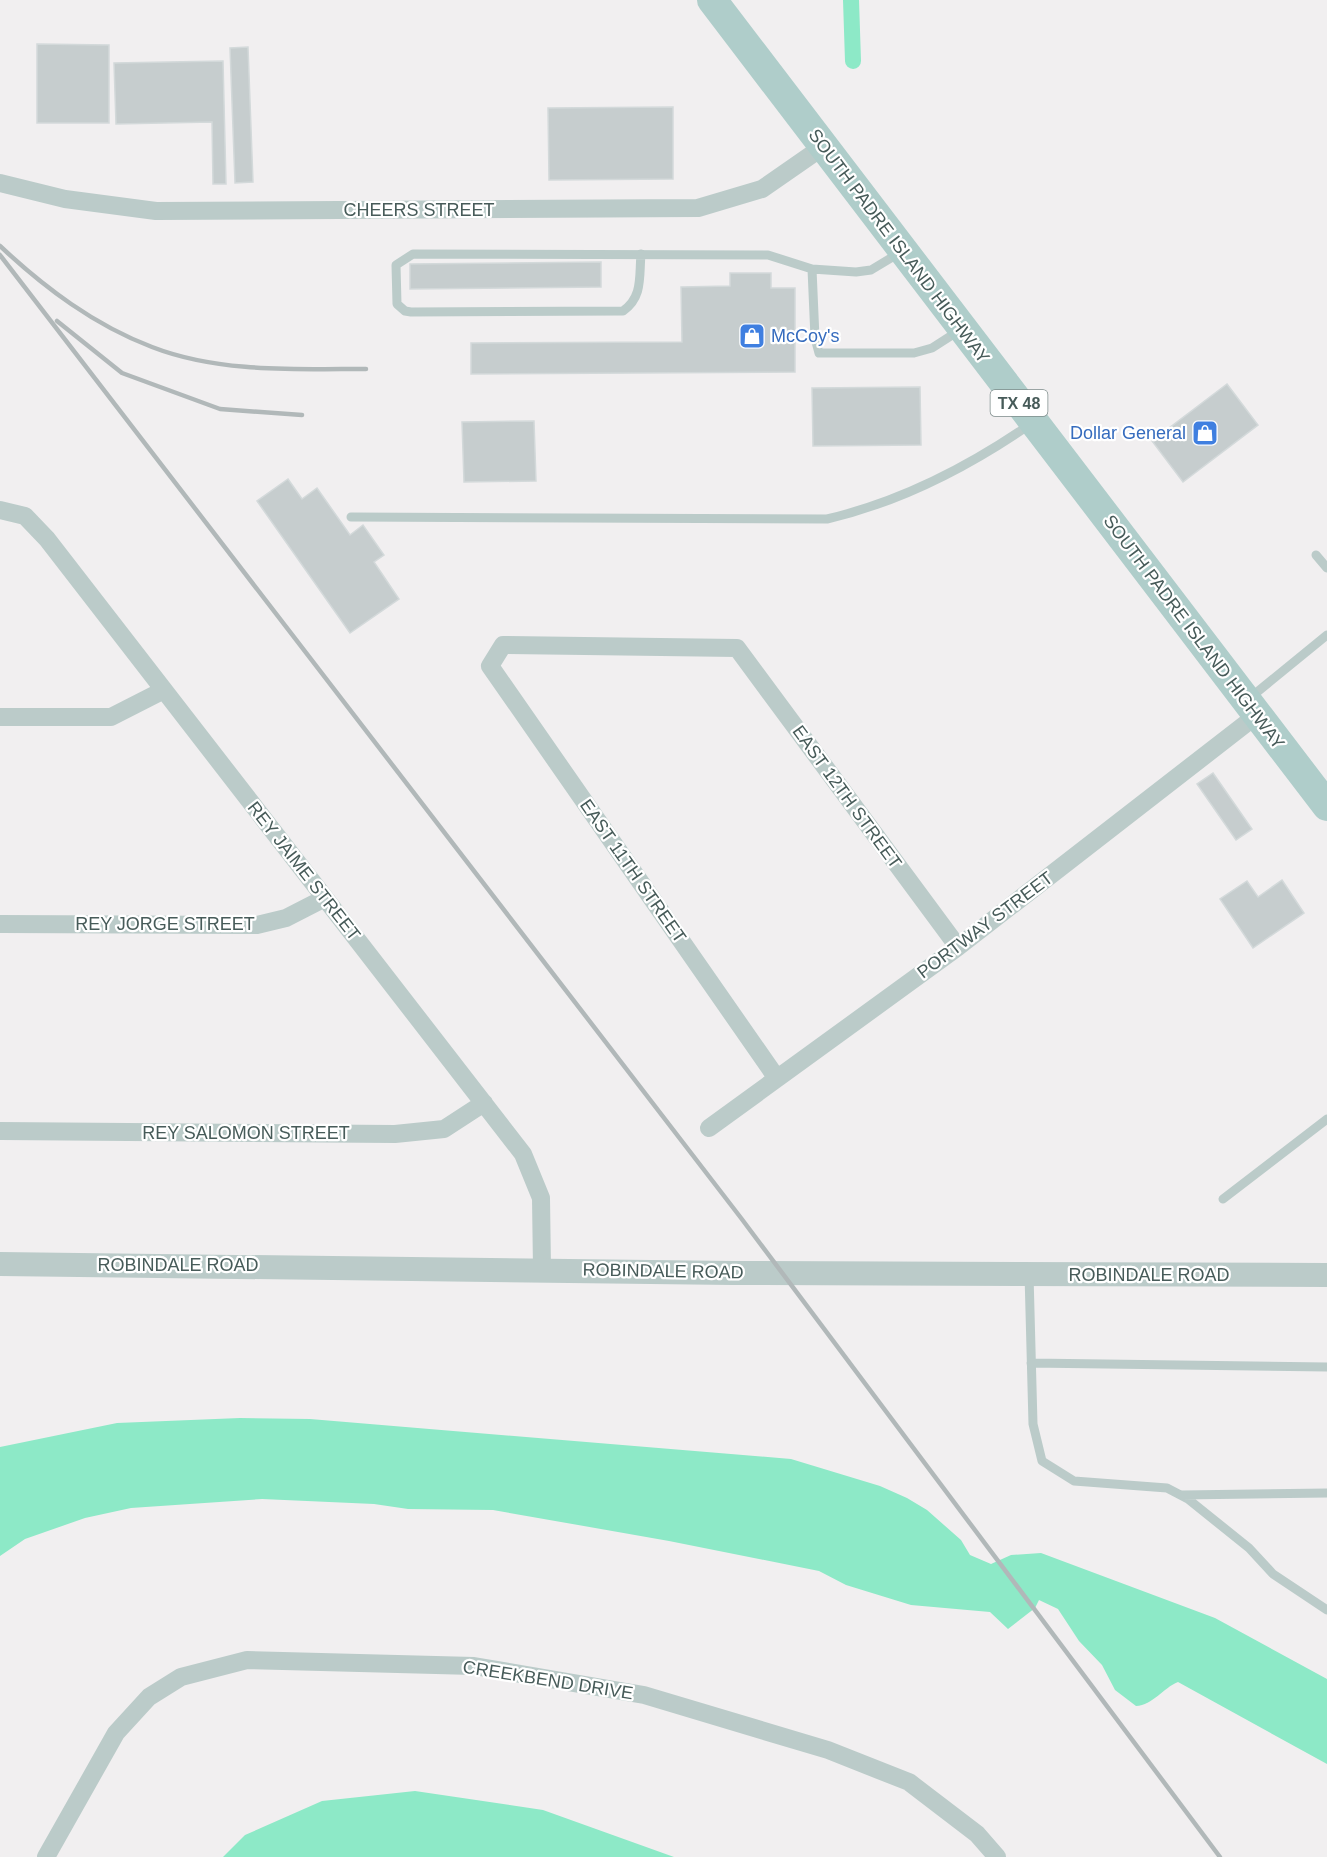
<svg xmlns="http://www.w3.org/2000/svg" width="1327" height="1857" viewBox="0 0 1327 1857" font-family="Helvetica,sans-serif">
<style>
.water{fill:#8de9c7}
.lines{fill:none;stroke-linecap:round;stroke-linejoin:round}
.canal{stroke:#8de9c7;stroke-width:16}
.building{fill:#c6cdce;stroke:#d3d9da;stroke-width:1.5}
.service{stroke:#bbcbc9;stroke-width:9}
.minor{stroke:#bbcbc9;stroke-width:18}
.tertiary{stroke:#bbcbc9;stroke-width:24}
.primary{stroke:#afcdca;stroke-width:30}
.rail{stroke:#b1b8b9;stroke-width:4.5}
.labels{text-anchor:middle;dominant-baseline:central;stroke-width:4.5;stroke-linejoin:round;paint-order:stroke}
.shield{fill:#fff;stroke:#7e8c8b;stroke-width:1.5}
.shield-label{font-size:16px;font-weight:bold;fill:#475b59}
.street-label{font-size:18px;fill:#475b59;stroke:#fff}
.shop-label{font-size:18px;fill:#366cbe;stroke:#fff;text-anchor:start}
</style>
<rect width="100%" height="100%" fill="#f1eff0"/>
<path class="water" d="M240,1418l70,1 481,40 89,27 27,12 20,12 34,30 9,15 21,9 20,-9 30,-2 174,65 112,61v85l-149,-82c-15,6 -25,23 -42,24l-21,-16 -13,-25 -23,-24 -21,-32 -19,-9 -4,8 -27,21 -18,-17 -79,-7 -65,-20 -27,-14 -150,-30 -176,-31 -85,-1 -34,-5 -112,-5 -131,9 -46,10 -60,21 -25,17v-109l117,-24z
M415,1791l128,19 131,47h-451l22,-22 77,-34z"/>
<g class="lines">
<path class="canal" d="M851,0l2,61"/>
</g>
<path class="building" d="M37,44l72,1v78h-72z
M248,47l5,135 -18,1 -5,-135z
M223,61l3,123h-13l-1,-62 -96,2 -2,-61z
M673,107v72l-124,1 -1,-72z
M601,262v25l-191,2v-25z
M730,273h41v15h24v84l-324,2v-31l211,-1 -1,-55 49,-1z
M1227,384l31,41 -75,57 -31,-41z
M920,387l1,58 -108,1 -1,-58z
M534,421l2,60 -72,1 -2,-60z
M288,479l14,20 15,-11 33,47 13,-10 21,30 -10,7 25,37 -49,34 -93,-132z
M1213,773l39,56 -16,11 -39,-56z
M1282,880l22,33 -51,35 -33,-49 27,-18 11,16z"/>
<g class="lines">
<path class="service" d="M641,254c-2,23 2,43 -18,57l-212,1 -6,-1 -8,-7 -1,-39 17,-11 355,1 44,14 44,3 15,-2 30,-18
M812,269l3,69 4,15h95l18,-5 28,-18
M351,517l476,2c73,-17 143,-53 205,-96
M1316,555l11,13
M1251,697l76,-62
M1223,1199l104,-80
M1029,1274l4,150 9,37 32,20 93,7 21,11 61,49 24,26 54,36
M1031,1363l296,4
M1182,1495l145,-2"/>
<path class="minor" d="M0,183l65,16 91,12 542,-3 64,-19 62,-43
M0,510l25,6 22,23 476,615 18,44 1,71
M0,717h111l53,-27
M0,924l257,1 29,-7 39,-20
M776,1077l-286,-411 13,-21 234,3 221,299
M709,1128l249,-181 299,-232
M0,1131l395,3 49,-5 40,-26
M46,1857l70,-124 33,-36 32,-20 66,-17 227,6 170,29 184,55 81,32 68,52 20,23"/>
<path class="tertiary" d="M0,1264l732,9 595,2"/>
<path class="primary" d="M712,0l615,806"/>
<path class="rail" d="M0,246c45,42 94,79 152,101 67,26 144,22 214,22
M0,255l741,963 479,639
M57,321l65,52 98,36 82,6"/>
</g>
<defs>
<g id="shop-square" transform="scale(1.35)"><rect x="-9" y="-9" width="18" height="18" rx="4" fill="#3f7fe0" stroke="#fff"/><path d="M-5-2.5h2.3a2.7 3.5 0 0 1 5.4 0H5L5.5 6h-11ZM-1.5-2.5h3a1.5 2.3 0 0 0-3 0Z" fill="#fff"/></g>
</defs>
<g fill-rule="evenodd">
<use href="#shop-square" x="752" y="336"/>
<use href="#shop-square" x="1205" y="433"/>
</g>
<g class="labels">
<rect class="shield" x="990.5" y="390" width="57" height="26" rx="4.5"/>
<g class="shield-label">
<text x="1019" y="403">TX 48</text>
</g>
<g class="street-label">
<text x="419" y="210">CHEERS STREET</text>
<text transform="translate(899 246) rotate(53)">SOUTH PADRE ISLAND HIGHWAY</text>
<text transform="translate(1194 632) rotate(53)">SOUTH PADRE ISLAND HIGHWAY</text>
<text transform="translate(847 797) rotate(54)">EAST 12TH STREET</text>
<text transform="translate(304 871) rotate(52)">REY JAIME STREET</text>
<text transform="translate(633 871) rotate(55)">EAST 11TH STREET</text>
<text x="165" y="924">REY JORGE STREET</text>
<text transform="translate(985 925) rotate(-37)">PORTWAY STREET</text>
<text x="246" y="1133">REY SALOMON STREET</text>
<text x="178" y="1265">ROBINDALE ROAD</text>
<text transform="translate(663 1271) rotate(1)">ROBINDALE ROAD</text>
<text x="1149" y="1275">ROBINDALE ROAD</text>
<text transform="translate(548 1680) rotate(9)">CREEKBEND DRIVE</text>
</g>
<g class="shop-label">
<text x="771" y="336">McCoy's</text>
<text x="1186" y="433" text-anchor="end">Dollar General</text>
</g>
</g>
</svg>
